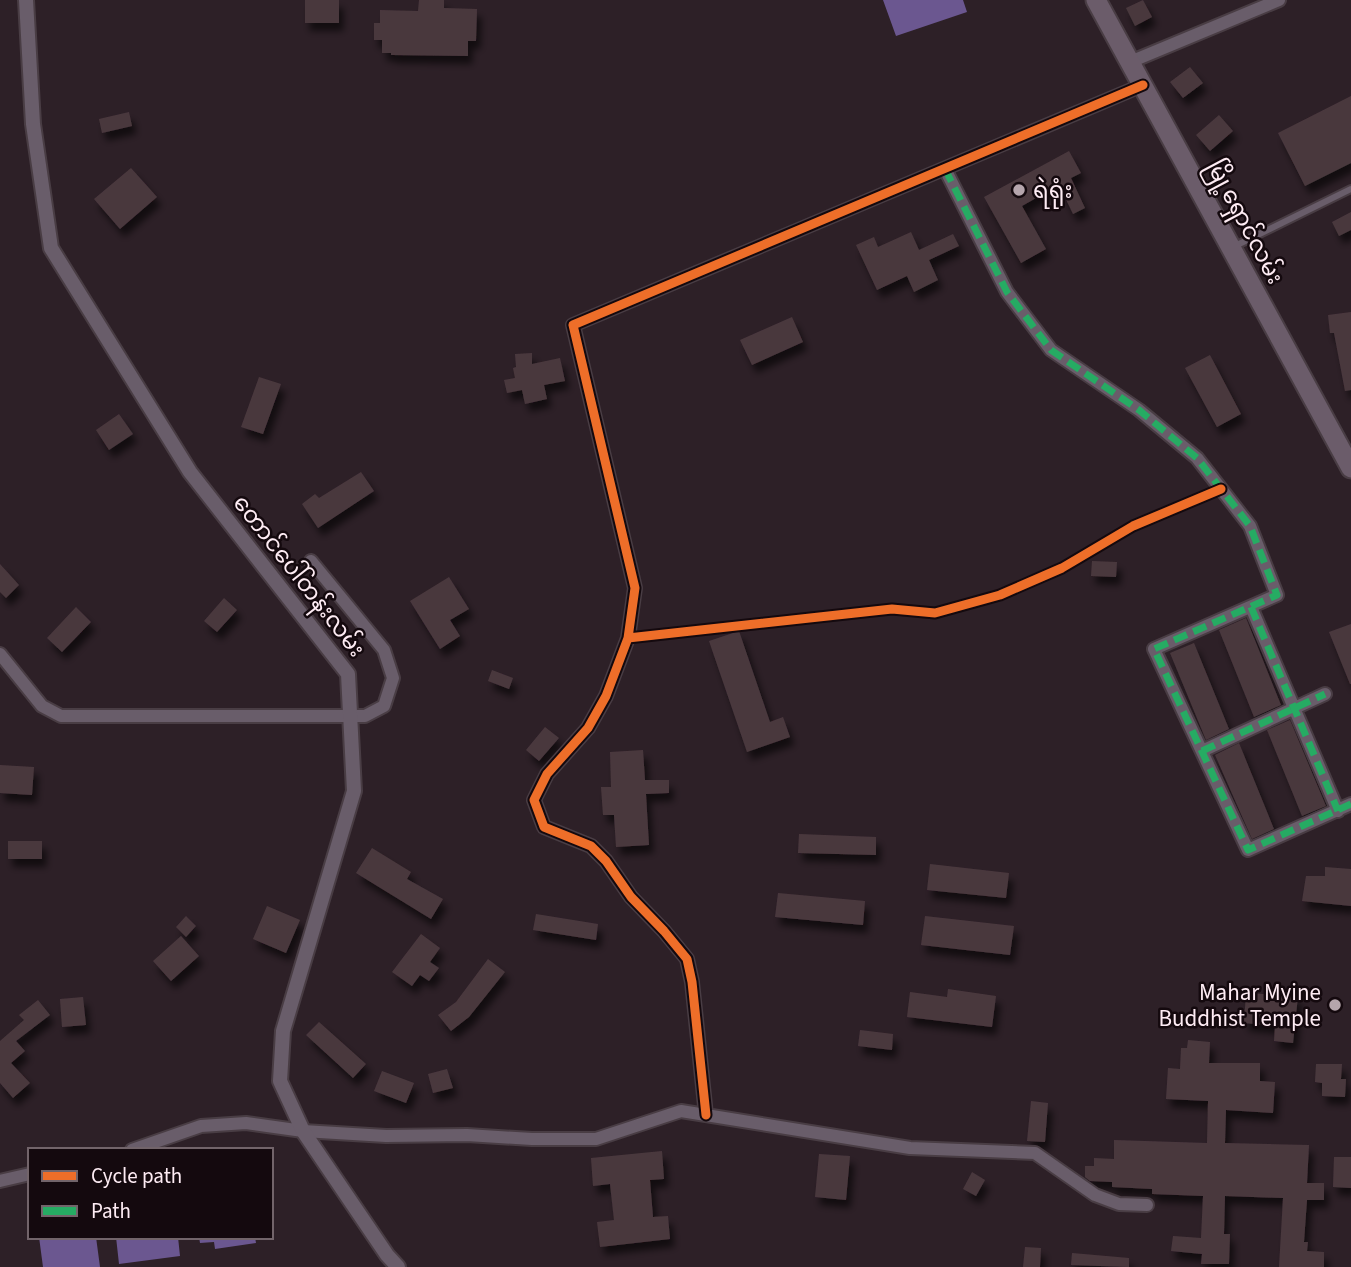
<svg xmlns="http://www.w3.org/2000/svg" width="1351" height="1267" viewBox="0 0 1351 1267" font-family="'Source Sans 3','Noto Sans Myanmar',sans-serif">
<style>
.water{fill:#6b5790}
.building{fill:#4a383e;filter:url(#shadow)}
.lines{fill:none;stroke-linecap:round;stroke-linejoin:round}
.service-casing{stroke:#493d44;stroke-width:10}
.minor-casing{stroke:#493d44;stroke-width:16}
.tertiary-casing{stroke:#493d44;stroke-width:18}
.trunk-casing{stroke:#493d44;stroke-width:23}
.service{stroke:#695d6a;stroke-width:6}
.minor{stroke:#695d6a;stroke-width:12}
.tertiary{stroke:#695d6a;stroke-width:14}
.trunk{stroke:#6b5c6a;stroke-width:19}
.quiet{stroke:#26ab63;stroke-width:7;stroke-dasharray:14 7;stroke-linecap:butt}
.cycleway-casing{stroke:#14090e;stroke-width:13}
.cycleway{stroke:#ee6e29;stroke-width:9}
.poi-dot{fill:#b5a5ac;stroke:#14090e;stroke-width:2.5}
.labels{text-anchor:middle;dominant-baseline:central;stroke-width:5;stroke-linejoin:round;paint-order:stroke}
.poi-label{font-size:23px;fill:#feecf4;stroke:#14090e;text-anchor:start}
.street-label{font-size:23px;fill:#feecf4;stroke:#14090e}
</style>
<defs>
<filter id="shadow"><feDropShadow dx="4.5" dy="8" stdDeviation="3.5" flood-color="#0009"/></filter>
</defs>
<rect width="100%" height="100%" fill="#2d2027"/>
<path class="water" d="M883,0h80l4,12 -71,24z
M39,1237h57l4,30h-57z
M116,1237h62l2,19 -61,8z
M199,1237h56l1,6 -41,6 -1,-7 -14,1z"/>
<path class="building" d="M305,0h34v23h-34z
M419,0h25v8l33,1 -1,32h-8v15l-77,-1v-2h-9v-13h-8v-17h6v-13l38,1z
M1143,0l9,17 -17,9 -9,-18z
M1190,67l13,16 -20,15 -13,-16z
M1351,96v67l-46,23 -27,-53z
M129,112l3,14 -30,7 -3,-14z
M1219,115l14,16 -23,20 -14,-16z
M1069,151l12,22 -10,5 14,30 -12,6 -14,-29 -37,21 24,43 -25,14 -37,-66z
M131,168l26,29 -37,32 -26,-30z
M1351,212v18l-12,6 -7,-14z
M911,232l8,18 34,-16 6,12 -30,14 9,20 -24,12 -7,-16 -30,14 -21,-45 18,-8 4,10z
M1351,312v78l-6,1 -11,-58h-4l-2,-18z
M792,317l11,25 -51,23 -12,-25z
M532,353v11l28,-6 5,23 -21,4 3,14 -22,5 -3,-14 -15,3 -3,-13 11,-2 -2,-10 3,-1 -1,-13z
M1210,355l31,59 -24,13 -32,-59z
M259,377l22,7 -18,50 -22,-7z
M119,414l14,20 -24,16 -13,-20z
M361,472l13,19 -56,37 -16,-24 13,-10 4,4z
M1092,561l25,1 -1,15 -25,-1z
M0,564l19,21 -13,13 -6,-6z
M449,577l20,32 -19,11 10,16 -20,13 -30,-48z
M224,598l13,12 -20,22 -13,-11z
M76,607l15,15 -29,30 -15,-14z
M1246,618l35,87 -27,12 -35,-87z
M1351,624v60h-1l-21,-52z
M739,631l31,91 13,-5 7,20 -43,15 -38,-111z
M1194,643l35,86 -23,11 -36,-87z
M492,670l21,8 -4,11 -21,-8z
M1290,720l36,86 -24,10 -35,-86z
M545,727l14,11 -20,23 -13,-11z
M1239,743l35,86 -22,10 -37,-84z
M643,750l2,30h24v13l-23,1 3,51 -33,2 -2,-32h-11l-2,-28h10l-1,-35z
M0,765l34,2 -2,28 -32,-2z
M799,834l77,3v18l-78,-2z
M8,841h34v18h-34z
M372,848l39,24 -4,7 36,20 -12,20 -75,-46z
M930,864l79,9 -3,25 -79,-8z
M1325,867l26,2v37l-49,-5 4,-25h19z
M778,893l87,8 -2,24 -88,-8z
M267,906l33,14 -14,33 -33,-14z
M536,914l62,10 -2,16 -63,-10z
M186,916l10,10 -10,11 -10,-10z
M925,916l89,10 -4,29 -89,-10z
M421,934l19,14 -10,14 9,6 -10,13 -9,-6 -8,11 -20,-14z
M181,936l18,20 -28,25 -18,-20z
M488,959l17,13 -36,45 -18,14 -13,-16 18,-13z
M948,989l48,7 -4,31 -85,-10 3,-25 37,5z
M1246,993l52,3 -5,47 -19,-2 1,-15 -31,-3z
M83,997l3,28 -24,2 -2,-28z
M38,1000l12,15 -34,26 9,10 -14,12 19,20 -17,15 -13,-15v-42l24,-21 -5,-5z
M319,1022l47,42 -13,14 -47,-43z
M860,1030l33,4 -1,16 -34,-4z
M1188,1040l22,2 -1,21h51v18l15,1 -2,31 -47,-3 -1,33 84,2 -2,38h17v17h-17l-3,42h4l-1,9 17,1v15h-45l4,-69 -58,-2 -1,38h6l-1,30h-28l1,-10 -31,-3 2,-15 28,2 2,-42 -51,-2v-5l-40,-2v-5l-22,-1 -5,-4v-11h9v-8l20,1v-19l93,3 1,-42 -42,-2 2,-31 12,1 1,-21h6z
M1316,1064h26l-1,15h5l-1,18 -23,-1v-13l-7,-1z
M447,1069l6,19 -20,5 -5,-19z
M382,1071l32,12 -8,20 -32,-12z
M1031,1101l17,2 -3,39 -18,-1z
M662,1151l2,28 -14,1 3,37 15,-1 2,23 -70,8 -3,-25 17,-2 -4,-36 -17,2 -2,-28z
M819,1154l31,2 -4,44 -31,-3z
M1334,1157h17v31l-18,-1z
M972,1172l13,8 -9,16 -13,-7z
M1025,1247l16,1 -1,19h-17z
M1072,1253l57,5v9l-58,-2z"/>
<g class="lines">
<g class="service-casing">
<path id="service" d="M1233,247l118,-58"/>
</g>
<g class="minor-casing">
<path id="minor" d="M1130,62l149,-62
M945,169l62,123 44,58 88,60 58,48 53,68 27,69 -123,54 94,201 103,-46
M1251,607l87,204
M0,654l42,52 19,10h304l19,-10 9,-28 -9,-28 -73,-89
M1202,751l123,-57
M706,1115l-14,-133 -5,-23 -23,-28 -33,-34 -25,-36 -15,-15 -47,-19 -10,-27 13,-26 41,-46 18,-32 22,-58 7,-50 -62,-263 570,-240
M132,1150l69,-24 45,-3 57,8 83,5 81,-1 65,4h64l85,-28 229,37 125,5 60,42 24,9 28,1
M0,1181l30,-7"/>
</g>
<g class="tertiary-casing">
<path id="tertiary" d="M26,0l7,124 18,124 139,224 158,202 6,117 -71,240 -3,50 23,50 84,124 11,12"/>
</g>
<g class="trunk-casing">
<path id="trunk" d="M1096,0l255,468"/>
</g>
<use href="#service" class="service"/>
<use href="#minor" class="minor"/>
<use href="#tertiary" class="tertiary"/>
<use href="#trunk" class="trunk"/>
<path class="quiet" d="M945,169l62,123 44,58 88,60 58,48 53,68 27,69 -123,54 94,201 103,-46
M1251,607l87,204
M1202,751l123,-57"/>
<g class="cycleway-casing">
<path id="cycleway" d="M628,638l264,-29 43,4 65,-18 62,-27 71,-42 88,-37
M706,1115l-14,-133 -5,-23 -23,-28 -33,-34 -25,-36 -15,-15 -47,-19 -10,-27 13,-26 41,-46 18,-32 22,-58 7,-50 -62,-263 570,-240"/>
</g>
<use href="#cycleway" class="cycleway"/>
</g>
<g class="poi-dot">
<circle cx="1019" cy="190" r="7"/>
<circle cx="1335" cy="1005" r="7"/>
</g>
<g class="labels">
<g class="poi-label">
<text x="1033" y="190">ရဲရုံး</text>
<text x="1321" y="992" text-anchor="end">Mahar Myine<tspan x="1321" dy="26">Buddhist Temple</tspan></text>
</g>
<g class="street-label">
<text transform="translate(1245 222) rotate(62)">မြို့ရှောင်လမ်း</text>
<text transform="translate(299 576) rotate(52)">တောင်ပေါ်တန်းလမ်း</text>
</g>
</g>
<rect x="28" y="1148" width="245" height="91" fill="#14090e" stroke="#72646a" stroke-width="2"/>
<rect x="42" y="1171" width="35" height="10" fill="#ee6e29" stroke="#72646a" stroke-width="2"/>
<text x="91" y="1183" font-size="21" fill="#feecf4">Cycle path</text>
<rect x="42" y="1206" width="35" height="10" fill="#26ab63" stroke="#72646a" stroke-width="2"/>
<text x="91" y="1218" font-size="21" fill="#feecf4">Path</text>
</svg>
